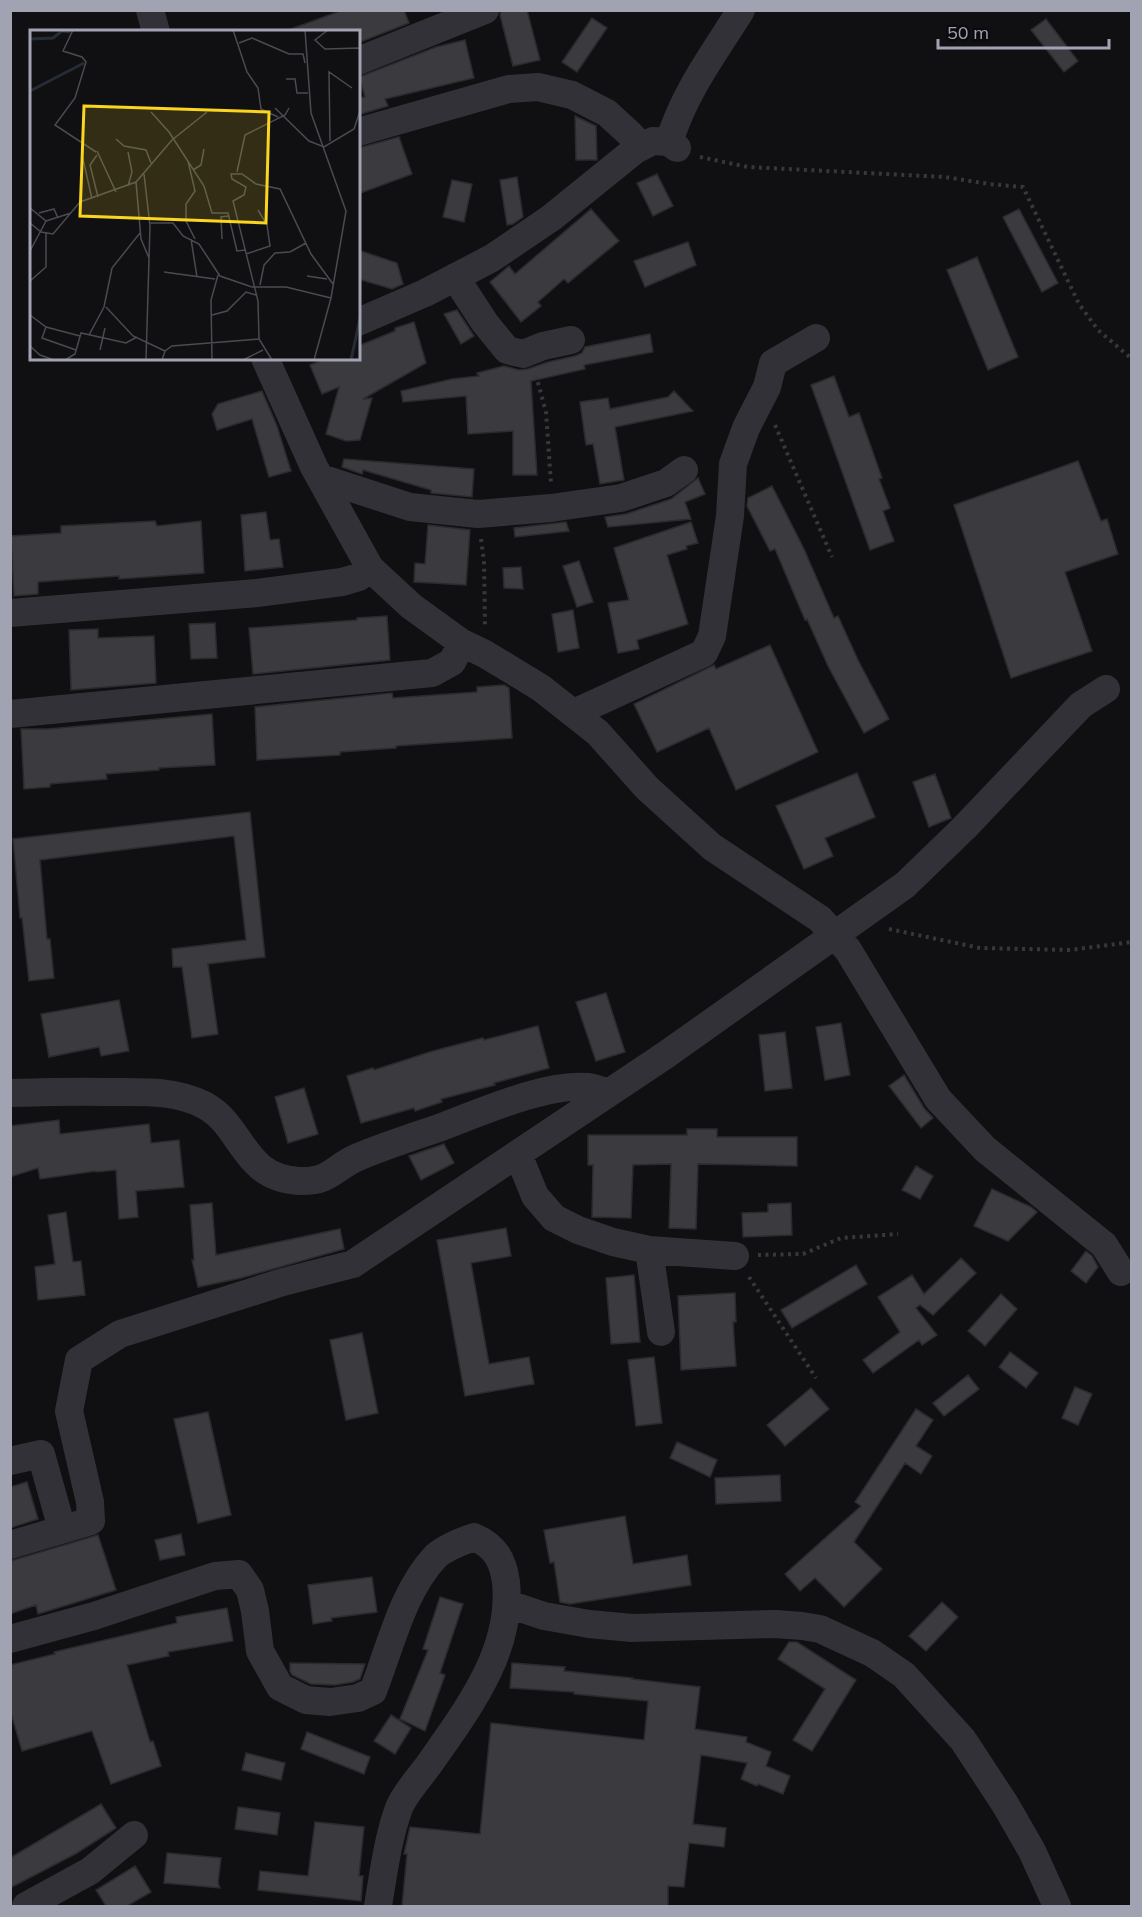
<svg xmlns="http://www.w3.org/2000/svg" width="1142" height="1917" viewBox="0 0 1142 1917" font-family="Mulish,sans-serif">
<style>
.building{fill:#3a3a3f;stroke:#2b2a2e;stroke-width:1.5}
.lines{fill:none;stroke-linecap:round;stroke-linejoin:round}
.path{stroke:#37383e;stroke-width:4;stroke-dasharray:3 4.5;stroke-linecap:butt}
.minor{stroke:#313137;stroke-width:28}
.inset-river{fill:none;stroke:#262c36;stroke-width:3}
.inset-road{fill:none;stroke:#4a4b52;stroke-width:1.5}
.view{fill:#fbd61f;fill-opacity:0.15;stroke:#fbd61f;stroke-width:3}
.inset-edge{fill:none;stroke:#a1a3b3;stroke-width:3}
</style>
<rect width="100%" height="100%" fill="#101012"/>
<path class="building" d="M343,10h61l5,13 -51,20v-11h-66l-1,-3z
M501,10h26l13,50 -27,6 -13,-51z
M592,18l15,10 -30,44 -15,-10z
M1046,19l32,42 -14,11 -33,-42z
M465,40l9,38 -89,21 3,7 -30,9v-17l7,-1 -6,-20 77,-30z
M575,116l21,10 1,34h-21z
M399,137l13,37 -54,20v-46z
M657,174l16,32 -20,10 -16,-33z
M517,177l6,40 -10,7 -6,1 -7,-45z
M452,180l20,4 -8,38 -21,-5z
M591,209l28,32 -51,42 -4,-4 -26,23 3,4 -20,16 -31,-40 19,-16 6,8z
M1019,209l39,74 -16,9 -39,-75z
M688,242l8,23 -51,22 -11,-26z
M358,250l39,13 6,21 -11,5 -34,-10z
M977,257l41,100 -30,13 -41,-100z
M457,310l17,26 -13,8 -17,-30z
M414,322l12,41 -63,36 9,-1 -12,42 -14,1 -20,-7 13,-47 -17,7 -12,-29 17,-7h31v-12l37,-15v-3z
M650,334l3,18 -69,13 1,4 -54,12 6,94h-24v-44l-45,3 -2,-38 -63,6 -2,-11 51,-12 27,-3 -2,-3 27,-7 15,4 9,-1 20,-7 27,-6 7,-3 3,-6z
M834,376l15,41 10,-4 23,65 -3,1 11,29 -7,3 11,30 -24,9 -59,-165z
M262,391l15,35 14,45 -22,6 -17,-58 -35,11 -5,-16 6,-10z
M674,391l19,20 -78,16 9,53 -24,4 -7,-40 -7,1 -6,-43 28,-4 2,11 58,-12z
M344,459l130,10 -2,28 -41,-4v-3l-68,-20 -1,4 -20,-7z
M1078,461l23,60 6,-2 11,35 -53,18 27,79 -81,27 -57,-173z
M698,478l7,16 -20,8 6,17 -83,8 -3,-10 21,-3 45,-15z
M772,486l32,63 30,69 4,-2 20,44 31,59 -25,14 -36,-67 -21,-47 -2,1 -30,-71 -5,2 -23,-45 1,-8z
M266,512l4,28 9,-1 4,28 -38,4 -4,-56z
M155,521l2,5 44,-5 3,52 -85,6v-3l-81,6v12l-24,2 -3,-60 50,-3v-7z
M566,522l3,9 -54,6 -1,-9z
M691,522l7,21 -12,3 1,3 -20,6 21,69 -51,16 2,9 -21,4 -10,-50 21,-3 -15,-52z
M428,525l42,5 -4,55 -52,-3 1,-19 10,1z
M579,561l14,41 -16,5 -14,-41z
M521,567l2,22 -19,-1 -1,-20z
M573,610l6,38 -21,4 -6,-38z
M387,616l3,44 -137,14 -4,-46 108,-8v-2z
M215,623l2,35 -26,1 -2,-35z
M98,629v9l56,-2 2,47 -85,7 -2,-60z
M770,645l48,107 -82,38 -27,-62 -52,24 -23,-48 80,-39 2,4z
M504,685l5,3 3,50 -116,8v2l-56,4v3l-83,5 -2,-53 137,-14 1,5 84,-6v-5z
M212,714l3,51 -56,3v2l-53,4 1,5 -57,5v3l-26,2 -3,-60h27z
M857,773l18,44 -50,21 8,18 -29,13 -28,-63z
M935,774l16,44 -22,9 -16,-45z
M250,812l15,145 -57,7 10,70 -26,4 -10,-71h-9l-1,-18 74,-9 -12,-104 -194,24 7,79h3l4,39 -25,3 -7,-63h-2l-7,-79z
M606,993l19,59 -29,9 -20,-59z
M119,1000l10,51 -28,5 -2,-9 -50,10 -8,-43z
M841,1023l9,52 -25,5 -9,-53z
M538,1026l11,42 -55,15 1,2 -54,14 1,3 -27,9 -1,-3 -53,15 -14,-47 26,-8 1,2 59,-19 50,-13 1,2z
M785,1032l7,56 -27,3 -6,-56z
M904,1075l20,33 9,10 -12,10 -32,-42z
M304,1088l14,46 -30,9 -13,-46z
M59,1120l1,14 89,-10 2,19 28,-3 5,47 -48,4 2,26 -19,2 -3,-49 -20,2v-1l-56,8 -2,-11 -28,9v-51z
M687,1129h30v8h80v29l-99,-2 -2,65 -27,-1 2,-64 -38,1 -2,53 -39,-1 1,-52h-5v-30h99z
M444,1144l10,19 -33,17 -12,-24z
M916,1166l17,10 -13,23 -18,-9z
M992,1189l39,18 6,5 -29,29 -34,-15z
M212,1203l4,52 124,-26 4,20 -103,29 -43,9 -6,-27h2l-4,-55z
M791,1203l1,32 -49,2 -1,-24 26,-1v-8z
M66,1212l7,50 8,-1 4,34 -47,5 -3,-33 20,-3 -7,-49z
M506,1228l5,28 -40,7 18,101 40,-7 5,27 -69,12 -28,-156z
M1086,1251l6,5 6,11 -12,16 -15,-12z
M961,1258l15,15 -43,42 -13,-10 -4,3 21,27 -15,10 -3,-5 -46,33 -10,-13 37,-28 -22,-35 34,-22 12,19z
M856,1265l11,19 -75,44 -11,-18z
M634,1275l6,67 -29,2 -5,-66z
M735,1293l1,29h-3l3,44 -55,4 -3,-74z
M1001,1294l16,15 -32,37 -17,-15z
M362,1333l16,80 -32,7 -16,-80z
M1010,1352l28,21 -12,15 -27,-21z
M654,1357l8,66 -26,3 -8,-66z
M968,1375l11,14 -35,27 -11,-13z
M1075,1387l17,7 -14,31 -16,-7z
M811,1388l18,21 -44,37 -18,-21z
M916,1409l17,11 -17,26 16,10 -11,18 -16,-11 -51,79 28,27 -38,38 -29,-29 -15,13 -15,-17 76,-68 -6,-4z
M208,1412l23,103 -33,8 -24,-104z
M677,1442l40,18 -7,17 -40,-19z
M780,1475l1,26 -65,3 -1,-26z
M27,1482l11,37 -28,9v-41z
M625,1516l8,48 54,-9 4,30 -121,19 -10,-2 -6,-40 -4,1 -6,-33z
M181,1534l4,21 -25,5 -5,-20z
M98,1535l18,55 -78,24 -2,-9 -26,9v-53z
M372,1577l5,35 -46,6 1,3 -19,3 -5,-39z
M440,1597l23,7 -23,69 5,2 -20,56 -25,-12 28,-69 -5,-1z
M942,1602l16,15 -32,34 -17,-15z
M227,1608l6,33 -65,11 1,4 -42,9 23,77 3,-1 8,25 -50,18 -19,-53 -70,20 -12,-41v-45l45,-11 -1,-2 123,-29 -1,-6z
M789,1642h8l59,38 -44,71 -19,-11 32,-51 -47,-30z
M290,1663l75,1 -5,15 -7,3 -18,3 -24,-1 -19,-9 -2,-4z
M512,1663l53,4 -1,4 69,7 -1,1 68,8 -5,42 52,8 -1,5 25,10 -5,14 24,10 -7,18 -25,-10 -1,2 -16,-7 6,-16 -46,-8 -8,69 33,4 -2,19 -35,-4 -5,44 -16,-1v20h-266l5,-52h-3l6,-27 70,7 11,-111 153,17 4,-39 -74,-7v-2l-64,-4z
M391,1715l20,13 -16,26 -21,-13z
M307,1732l63,25 -6,17 -63,-25z
M246,1753l39,10 -4,17 -39,-10z
M101,1804l15,24 -39,25 -67,35v-30z
M238,1807l42,6 -3,22 -42,-6z
M315,1822l49,5 -5,49h4l-2,25 -103,-11 2,-19 48,5z
M167,1853l54,5 -3,25 2,5 -56,-5z
M135,1866l16,26 -24,14h-21l-10,-16z"/>
<g class="lines">
<path class="path" d="M700,157l48,10 197,10 44,7 34,3 56,117 19,26 34,29
M536,375l10,37 5,71
M775,425l57,132
M481,539l3,22 1,66
M889,929l91,19 90,2 62,-8
M758,1255l45,-1 38,-16 57,-4
M749,1277l67,101"/>
<path class="minor" d="M150,10l6,22
M358,61l127,-51
M358,132l151,-43 29,-2 34,8 35,18 24,22 9,12
M669,142c16,-51 44,-87 72,-132
M455,277l30,46 22,27 16,4 20,-8 28,-6
M358,322l67,-29 67,-35 59,-40 84,-68 18,-9 16,1 8,6
M265,358l49,109 56,101 41,38 51,37 23,11 56,34 57,45 49,55 65,59 108,72 28,31 90,149 47,50 119,96 17,27
M321,478l89,29 68,7 73,-6 70,-10 45,-15 18,-13
M10,613l247,-20 85,-11 17,-5 11,-9
M574,713l130,-60 8,-17 18,-120 3,-52 13,-36 21,-41 6,-24 43,-25
M10,714l422,-41 20,-11 10,-19
M10,1093c34,-1 67,-2 101,-1 31,0 64,-2 93,13 40,21 37,73 96,76 31,1 34,-14 58,-24 26,-11 54,-20 81,-29 40,-15 107,-45 148,-41 8,1 15,4 22,5
M518,1154l17,42 19,22 24,12 35,12 36,8 86,6
M649,1250l12,82
M10,1461l31,-7 21,75
M10,1545l81,-24 -1,-19 -21,-91 10,-51 41,-26 163,-52 70,-18 314,-210 238,-169 59,-57 117,-123 25,-16
M508,1604l36,12 45,8 43,4 143,-4 27,2 18,3 52,24 32,22 59,65 42,64 27,47 25,55
M10,1639l84,-23 121,-40 24,-2 11,16 5,21 5,40 20,36 26,13 24,2 28,-4 15,-7c17,-43 30,-101 63,-135 10,-9 25,-14 38,-19 21,9 29,23 32,45 7,69 -39,128 -76,181 -9,13 -26,31 -31,45 -11,29 -16,68 -21,98
M26,1906l64,-35 44,-36"/>
</g>
<g transform="translate(30 30)">
<rect width="330" height="330" fill="#101012"/>
<path class="inset-river" d="M0,9l23,-1 9,-7 8,1M0,61l54,-28M321,330l9,-42"/>
<path class="inset-road" d="M43,0l-10,21 19,6 4,5 -11,36 -20,27 41,27M203,0l14,42 11,16 3,21 17,8M275,0l6,83 35,98 -15,87 -17,62M298,0l-13,10 10,9 35,-1M209,13l13,-5 37,16h14l2,9M330,18v19M256,49h9l2,14h11M245,78l34,33 15,6 30,-18 6,-18M121,82l18,20 35,54 8,27h16l9,38 9,-1M86,109l8,7 22,4 5,13M300,111l-1,-69 23,16M67,121l19,41M67,125l-7,10 8,32M53,129l9,40M158,131l7,30 -9,13v17l9,18M163,140l8,-5 3,-16M207,142l8,-37 40,-20 4,-7M114,144l6,52 -4,134M106,152l5,57 8,19M98,156l4,-14 -4,-20M0,178l16,13 -16,30M9,183l15,-4 4,9M16,191l25,-8M0,193l11,9 12,2 27,-32 56,-20 36,-42 35,-28M120,193h23l10,13 16,8 21,32 32,11h34l45,11M161,209l6,38M192,209l-1,-22 7,-1M216,224l24,-8 -3,-21 -9,-15M134,242l51,7M277,246l20,3M0,251l16,-14v-34M230,255l4,-20 11,-12 15,-1 16,-9M76,277l27,29 32,15M0,285l16,12 34,9M182,285l15,-4 19,-19 10,3M16,297l-4,11 34,12M59,305l15,-28 8,-39 28,-35M0,316l10,9 14,5M70,320l5,-22M35,330l10,-6 6,-21 45,10 11,-6M132,330l3,-9 7,-5 87,-7M182,330l-1,-60 7,-25M213,330l20,-10M242,330l-13,-21 -1,-38 -25,-100 11,-6 2,-8 -14,-8 -1,-5h11l14,10 24,5 31,65 22,30"/>
<path class="view" d="M54,76l185,6 -3,111 -186,-7z"/>
<rect width="330" height="330" class="inset-edge"/>
</g>
<rect width="1142" height="1917" fill="none" stroke="#a1a3b3" stroke-width="24"/>
<path d="M938 39v9h171v-9" fill="none" stroke="#a1a3b3" stroke-width="3"/>
<text x="947" y="39" font-size="18" fill="#a1a3b3" stroke="#0b0b0d" stroke-width="4.5" paint-order="stroke">50 m</text>
</svg>
